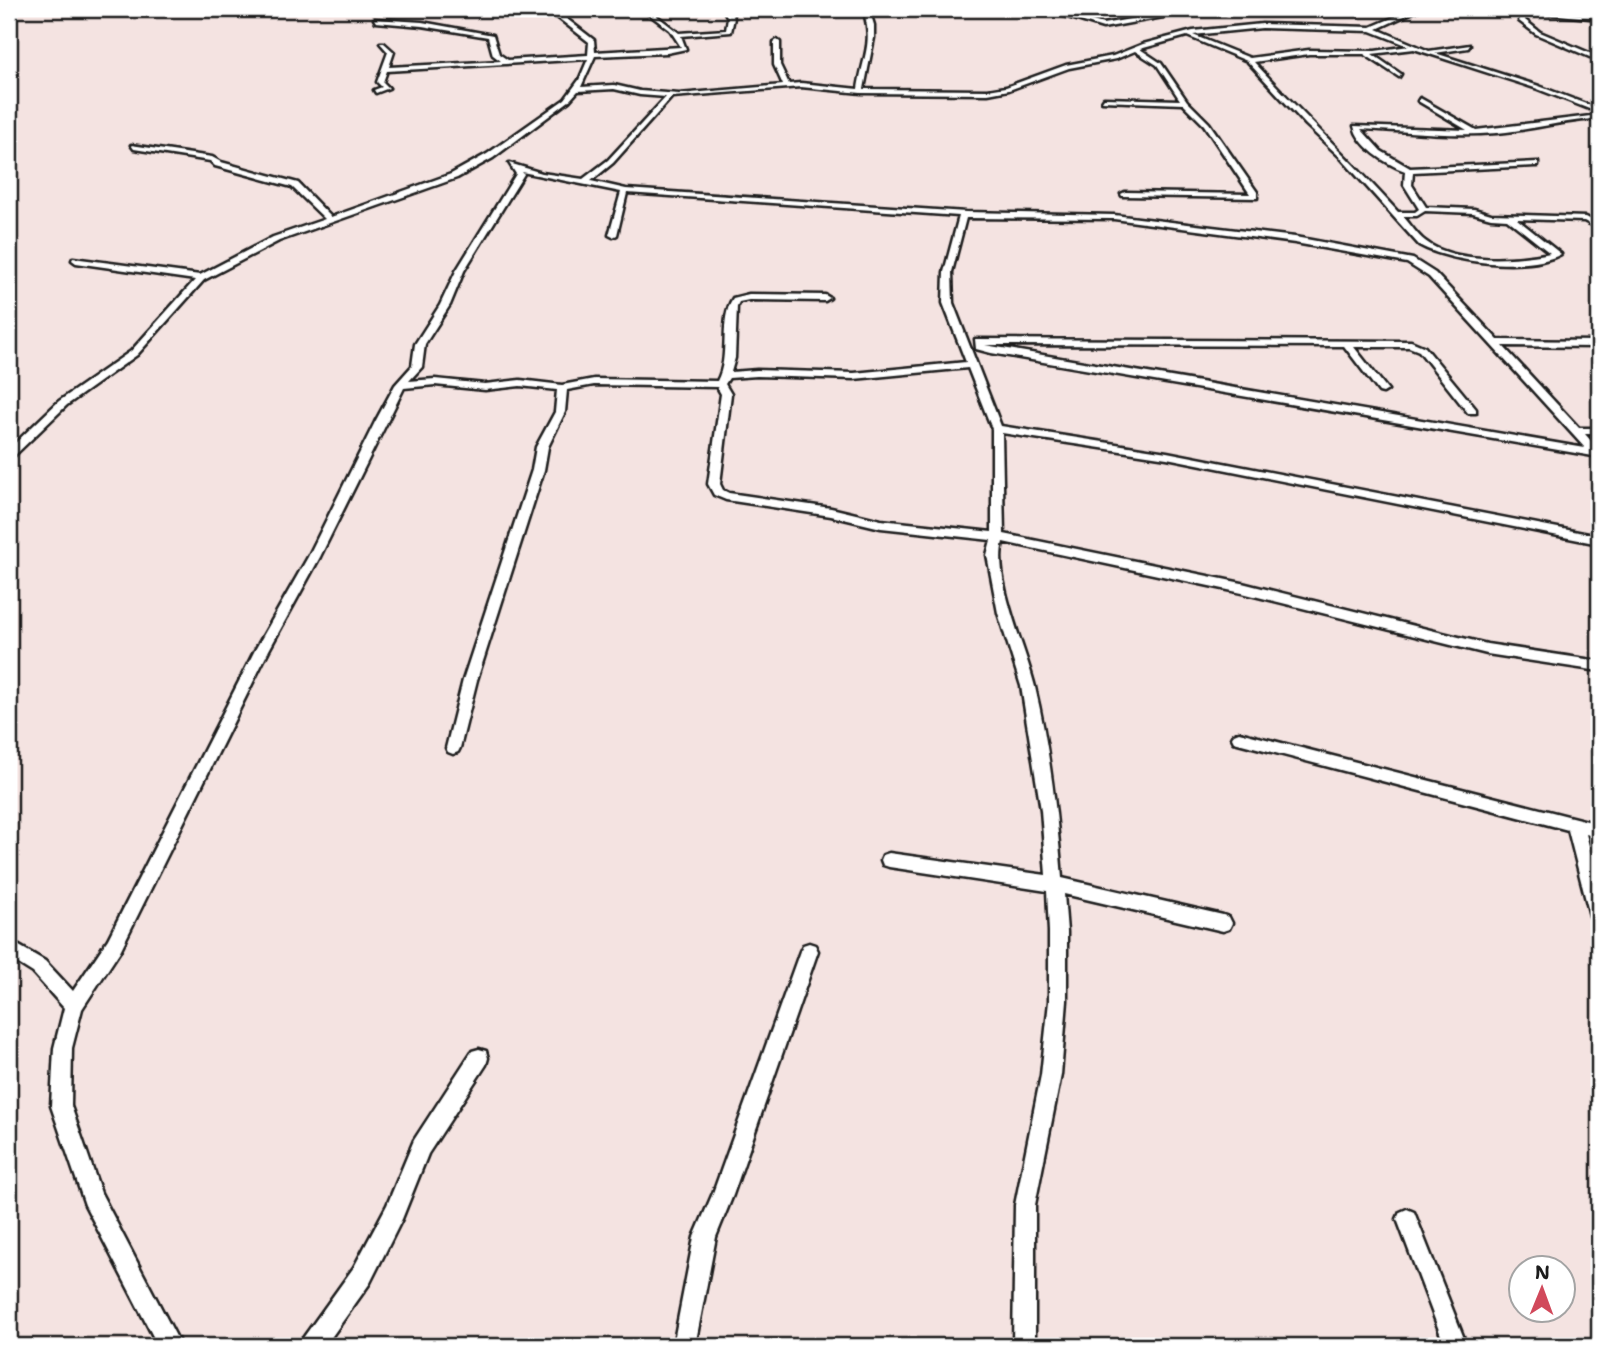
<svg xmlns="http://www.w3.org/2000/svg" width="1608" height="1355" viewBox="0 0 1608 1355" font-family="'Shantell Sans',sans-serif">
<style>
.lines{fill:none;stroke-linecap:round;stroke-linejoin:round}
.minor-casing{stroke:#1c1c1c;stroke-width:5}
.minor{fill:#fff;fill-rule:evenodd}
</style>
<rect width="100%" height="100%" fill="#f4e3e1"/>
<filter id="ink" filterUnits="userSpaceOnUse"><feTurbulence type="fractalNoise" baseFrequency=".0143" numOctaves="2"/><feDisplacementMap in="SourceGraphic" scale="14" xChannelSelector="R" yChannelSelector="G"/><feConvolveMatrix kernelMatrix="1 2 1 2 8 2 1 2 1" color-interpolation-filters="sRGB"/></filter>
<g filter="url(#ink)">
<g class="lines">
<g class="minor-casing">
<path id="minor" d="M478,9h80v3l36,28 1,12 86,-5 -11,-17 -28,-21h6l31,24 47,-3 2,-12 -5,-9h6l5,9 -3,14 -50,4 5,13 -19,4 -72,3 -14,31 33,-2 26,6 39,3 104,-9 -9,-20v-23l3,-2 3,2v23l9,19 12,-1 57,6c5,-34 16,-45 5,-80h6l5,16v13l-10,51 124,1 18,-3 60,-22 47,-9 30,-12 50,-13 69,-7 109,3 42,-18h7l-43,20 52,22 41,-6 -2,3 -33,5 104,33 60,23v4l-2,-1 -62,-24 -121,-39 -42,5 29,20 -2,3 -35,-23h-55l-55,8c47,51 97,98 144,150h17l4,-3 -15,-24 1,-14c-19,-7 -47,-25 -51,-45l113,4 -49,-29 2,-3 56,32 123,-15v4c-35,1 -68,11 -102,14 -46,4 -91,-2 -136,-4l20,22 29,17 128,-6v4h-3l-122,6 -1,13 14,22 48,2 17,5 95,3 13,7v5l-15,-8 -67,-2 44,35c-32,18 -110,9 -142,-9l-79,-88 -34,-32 -59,-64 -60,-25 -47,13 21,14 26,38 22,22 48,69v6l-135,-2 -1,-2 4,-2 125,2 -46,-69 -21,-21 -81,-3 2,-3 76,2 -23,-35 -22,-14 -19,8 -47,9 -60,22 -21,4 -127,-1 -60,-6 -129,10 -59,66 -22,18 35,8 340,23 148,3 181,22 118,22 22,14 63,67 101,1v6l-96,-1 76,82h20v6h-14l14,16v9l-6,-3 -602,-103 -15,-4 -1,-10 436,2 14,6 51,62v4h-8l-49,-62 -10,-4h-55l34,43 -5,3 -4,-1 -35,-46 -359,-1 600,103 -156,-171 -22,-14 -112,-20 -181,-24 -148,-1 -14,54 1,31 48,123 166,26 432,84v8l-432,-86 -165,-25 2,101 238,49 245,61 112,17v10l-112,-17 -245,-61 -239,-51c-10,37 23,107 32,145 15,63 22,127 27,191l161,37 6,2 3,6 -3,6 -6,2 -159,-37 3,38v69l-6,74 -26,130v141h-22l2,-141 26,-130 8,-74v-69l-2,-41 -158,-24 -6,-2 -2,-5 2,-5 6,-2 157,22 -5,-65 -20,-124 -23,-73 -11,-58 4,-15 -110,-12 -50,-12 -105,-16 -12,-5 -6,-11 13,-90 -4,-7 -123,-2 -27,5 -2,22 -17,35 -4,23 -67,210 -17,68 -2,4 -5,2 -5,-2 -2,-4 17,-68 69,-210 4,-23 19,-35 2,-22 -37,-4 -35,4 -50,-5 -31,3 -84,169 -51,93 -149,301 -38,58 -10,39 -1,58 30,87 80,153h-23l-73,-141 -34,-99 3,-58 10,-40 -31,-35 -24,-15v-18l36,21 28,30 35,-52 147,-289 53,-93 67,-135 20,-37 17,-19 3,-22 25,-39 16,-34 60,-97 -7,-11 33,10 41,6 25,-19 58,-63 -26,-2 -26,-6 -36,2 -9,10 -76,57 -36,20 -178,63 -75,39 -67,75 -70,50 -54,52 -4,1v-9l50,-48 72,-50 64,-71 -119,-17 -4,-3 1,-2 127,17 73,-38 52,-18 -33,-32 -77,-21 -5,-5 -76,-12 -3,-4 81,12 9,5 77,21 33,34 120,-43 36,-20 78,-55 14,-19 9,-21 -201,12 -4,11 6,6 -13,5 -2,-3 8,-3 -5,-5 11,-30 -8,-9h4l10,9 -5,15 112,-6 -8,-6 -5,-18 -66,-11 -46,-4 -2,-3 48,3 71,13 6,19 9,6 80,-5 1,-13 -36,-28 -1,-3 -43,3zM1262,28l109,3 38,15 -34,5 -66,-1 -59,8 -57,-23zM522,172l99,20 -12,43 4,2 4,-2 10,-42 332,23 -15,56 -1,31 23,59 -112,11 -97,-3 -26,2 4,-14 2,-52 2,-4 10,-2 76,1 5,-3 -5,-3 -76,-1 -16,4c-15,22 -2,58 -16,83l-123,-2 -32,6 -42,-5 -35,4 -50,-5 -26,2 13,-14 3,-23 25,-39 14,-34 60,-97zM1425,211l48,2 18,5 16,1 43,34c-34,7 -96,11 -125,-12 -8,-6 -15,-17 -22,-25h14zM968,368l24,61v103l-111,-12 -50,-12 -102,-15 -6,-3 -3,-6 11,-90 -6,-10 4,-6 28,-2 97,3z
M1042,9h8l53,15 71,-13 51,3 -51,1 -71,13z
M1508,9l91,6v4l-70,-7 -4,2v6l15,12 59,25v4l-63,-27 -17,-13 2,-9z
M1239,732l360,92v14l-13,-4 13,51v39l-6,-2 -3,-6 -22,-86 -334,-88 -2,-4 2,-4z
M809,943l6,2 3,6 -85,244 -17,42 -21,109h-22l21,-109 19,-44 87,-242 3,-6z
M479,1049l7,2 2,7 -2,7 -58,89 -26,65 -32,64 -45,63h-25l3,-8 51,-71 33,-62 27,-65 58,-89z
M1407,1209l7,3 53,134h-22l-48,-127 3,-7z"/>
</g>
<use href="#minor" class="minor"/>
</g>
</g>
<rect width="1608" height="1355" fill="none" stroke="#fff" stroke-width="35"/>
<rect x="18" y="18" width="1573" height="1320" fill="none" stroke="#1c1c1c" stroke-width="2.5" filter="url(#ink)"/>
<g transform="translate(1542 1289) rotate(1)"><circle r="33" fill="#ffffff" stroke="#a4a4a4" stroke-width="2"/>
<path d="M0-5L12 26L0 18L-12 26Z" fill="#d1495b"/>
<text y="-10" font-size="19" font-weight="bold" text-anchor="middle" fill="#1c1c1c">N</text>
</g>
</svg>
